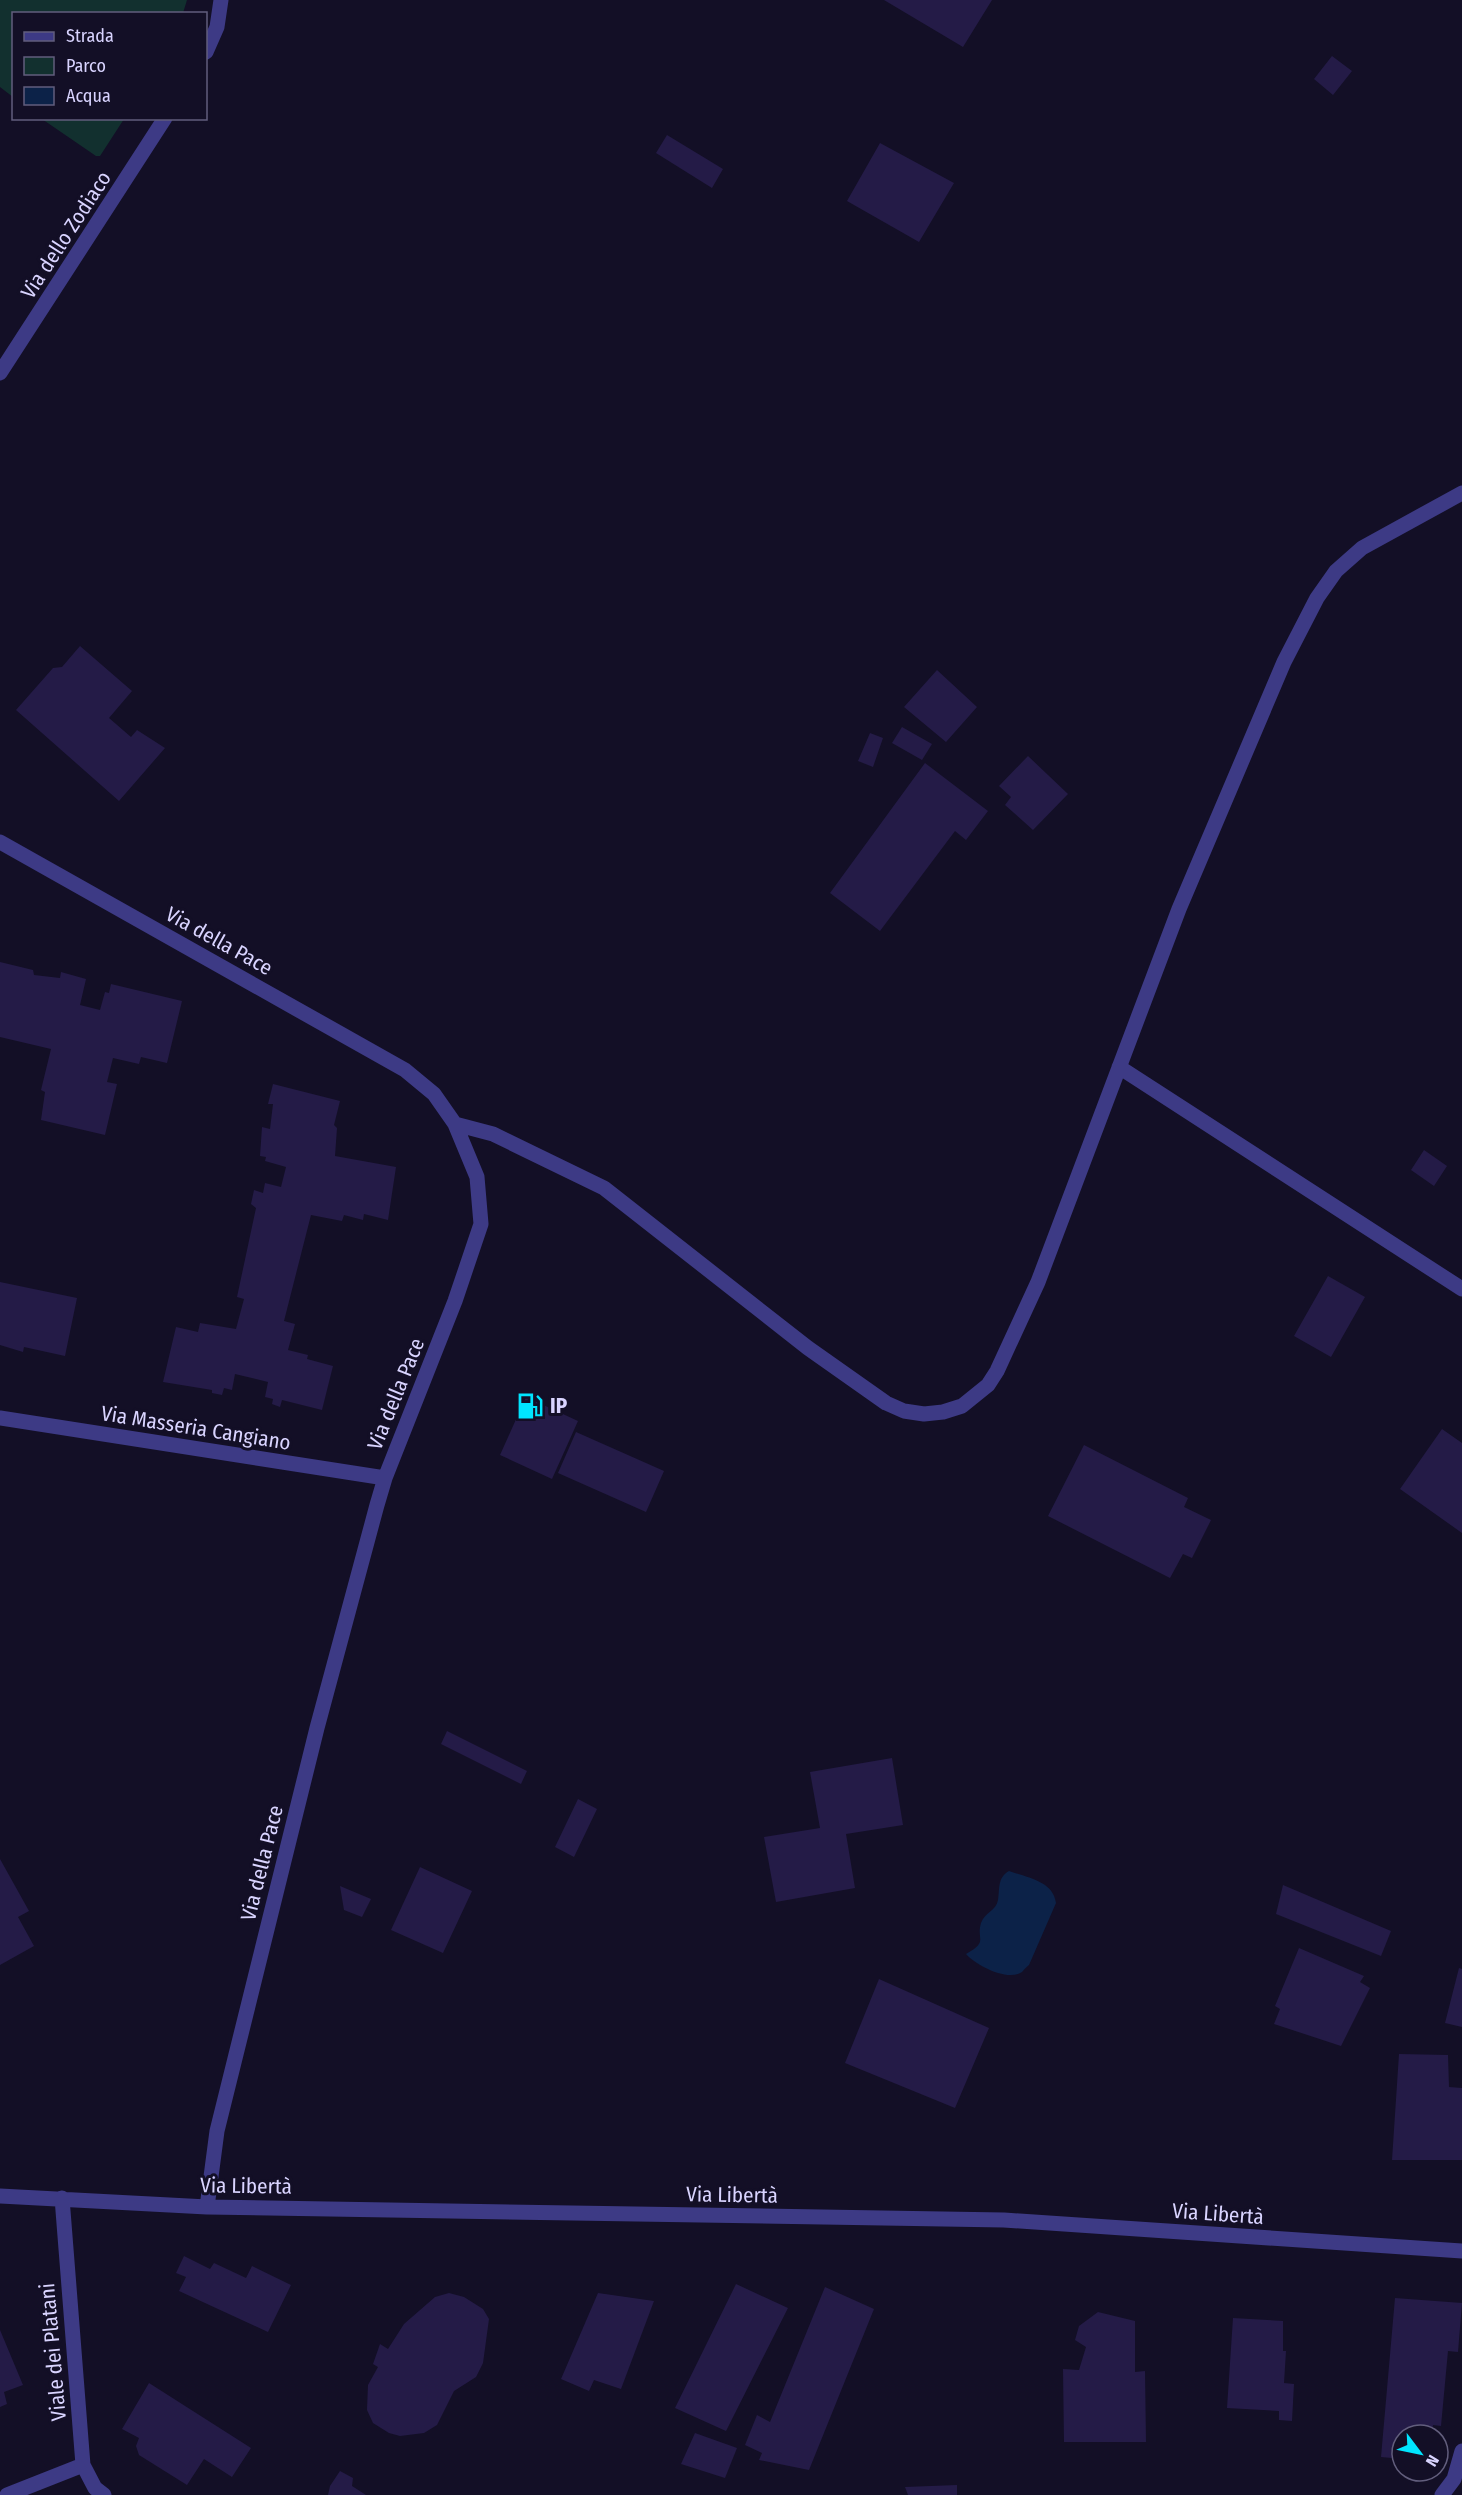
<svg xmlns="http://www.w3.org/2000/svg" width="1462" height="2495" viewBox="0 0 1462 2495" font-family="'Fira Sans Condensed',sans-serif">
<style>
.green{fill:#12302f}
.water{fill:#0c2248}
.building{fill:#241b47}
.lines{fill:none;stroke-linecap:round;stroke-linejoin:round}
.minor{stroke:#3d3a85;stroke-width:15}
.labels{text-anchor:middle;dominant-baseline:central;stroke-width:6;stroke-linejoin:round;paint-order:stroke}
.street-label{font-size:21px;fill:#d9d4ff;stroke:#130f26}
.poi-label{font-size:21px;font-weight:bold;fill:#d9d4ff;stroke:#130f26;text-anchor:start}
</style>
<rect width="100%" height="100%" fill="#130f26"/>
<path class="green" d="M0,0h187l-4,13 -169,1 -1,83 -13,-10z
M42,119l82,-1v1l-24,37h-4z"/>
<path class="water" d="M1009,1871c19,7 44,10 47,32l-27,62c-3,2 -5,5 -7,7 -15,10 -46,-7 -56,-18 23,-13 10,-14 15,-31 4,-11 15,-12 17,-23 2,-11 -1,-22 11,-29z"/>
<path class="building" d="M884,0h108l-29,47z
M1332,56l20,15 -19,24 -19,-16z
M667,135l56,34 -11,19 -56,-35z
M880,143l74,40 -35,59 -72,-41z
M80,646l52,45 -23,27 22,19 6,-7 28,18 -46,53 -103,-91 37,-42 9,-1z
M937,670l40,37 -31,35 -42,-35z
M902,727l30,17 -10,16 -30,-17z
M870,733l13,5 -10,29 -15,-6z
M1028,756l40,38 -35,36 -28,-25 6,-8 -12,-11z
M925,763l63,48 -22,29 -11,-9 -75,100 -50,-38z
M0,962l33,8 1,5 26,3 1,-6 25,7 -6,26 20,5 5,-18 4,1 2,-9 71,17 -15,62 -26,-6 -2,7 -26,-6 -6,24 10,2 -12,51 -64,-15 4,-28 -4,-2 10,-41 -51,-12z
M273,1084l67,17 -6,24 3,3 -2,28 61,11 -8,53 -24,-6 -1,6 -19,-5 -2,6 -31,-6 -27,106 11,3 -7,26 20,5 -1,4 26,7 -11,44 -40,-10 -2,7 -8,-3 1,-5 -8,-2 3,-15 -33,-8 -3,16 -8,-2 -2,7 -10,-2v-3l-49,-8 13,-55 22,5 2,-9 36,6 8,-30 -7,-2 19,-89 -5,-4 3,-14 9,3 2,-10 16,4 5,-20 -21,-6 1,-4 -6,-1 2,-29 8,2 3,-25h-5z
M1424,1150l23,16 -13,20 -23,-16z
M1328,1276l37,21 -34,60 -37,-21z
M0,1282l77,16 -12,58 -41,-9 -1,5 -23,-7z
M526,1397l52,24 -26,58 -52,-24z
M1442,1429l20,14v90l-62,-44z
M576,1432l88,39 -18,41 -88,-39z
M1084,1445l104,53 -4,9 27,13 -19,38 -9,-4 -13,24 -122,-62z
M447,1731l80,40 -6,13 -80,-40z
M892,1758l11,67 -57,9 9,54 -79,14 -12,-65 56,-9 -10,-56z
M578,1799l19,10 -23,48 -19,-10z
M0,1859l29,52 -11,6 16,29 -34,19z
M420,1867l52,24 -29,62 -52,-23z
M1283,1885l108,46 -10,25 -105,-42z
M340,1886l31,13 -9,18 -18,-7z
M1299,1948l65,28 -4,6 10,6 -29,58 -67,-22 6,-15 -5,-3z
M1459,1968l3,1v58l-17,-4z
M879,1979l110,49 -34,80 -110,-45z
M1399,2054l49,1 1,32 13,1v72h-70z
M184,2256l26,13 4,-6 32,15 6,-12 39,19 -23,47 -89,-41 7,-14 -10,-4z
M736,2284l52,24 -62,123 -51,-23z
M825,2287l49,22 -65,161 -50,-10 3,-7 -17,-8 12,-30 13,7z
M449,2293l15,4 19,12 6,10 -6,44 -7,14 -22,14 -17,34 -13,8 -24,3 -11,-3 -16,-10 -6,-13 1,-25 10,-18 -5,-3 7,-20 8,5 16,-25 31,-27z
M598,2293l56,8 -33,88 -27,-9 -5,11 -28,-12z
M1395,2298l67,5 -4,49 -10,-1 -7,75 -8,-1 -1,10h-30v24l-21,-2z
M1098,2312l37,9v51l10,-1 1,71h-82l-1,-73 16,1 7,-23 -11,-7 4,-14z
M1233,2318l50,3v30h3l-2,32 10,1 -2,37 -13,-1v-9l-52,-3z
M0,2330l23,55 -19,7 3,12 -7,3z
M149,2383l102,65 -19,29 -28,-18 -17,26 -48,-30 -3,-9 3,-8 -17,-9z
M695,2433l42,15 -12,30 -44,-14z
M340,2471l13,7 -1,8 14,9h-38l2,-9z
M957,2485v10h-49l-3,-8z"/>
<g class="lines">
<path class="minor" d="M206,52l11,-25 4,-27
M0,373l165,-255
M0,842l405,228 29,24 21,30 22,53 4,47 -26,77 -70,177 -8,27 -60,223 -100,403 -10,76
M1119,1067l343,222
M455,1124l38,10 111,54 204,160 78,55 18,8 20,3 19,-2 19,-6 26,-21 9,-14 41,-89 141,-373 105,-247 33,-64 19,-27 26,-23 100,-55
M0,1418l385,60
M0,2196l207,11 797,13 458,31
M62,2198l21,267 12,23 9,7
M7,2495l76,-30
M1442,2495l12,-16 8,-28"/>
</g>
<defs>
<g id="fuel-bare" transform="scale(2.07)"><path d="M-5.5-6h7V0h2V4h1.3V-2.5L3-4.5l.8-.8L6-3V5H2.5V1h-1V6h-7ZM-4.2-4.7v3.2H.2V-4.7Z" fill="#00e5ff" stroke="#130f26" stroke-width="2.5" paint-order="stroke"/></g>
</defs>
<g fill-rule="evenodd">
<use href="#fuel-bare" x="530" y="1406"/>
</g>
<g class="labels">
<g class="street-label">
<text transform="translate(66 235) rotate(-57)">Via dello Zodiaco</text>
<text transform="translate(219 941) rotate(29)">Via della Pace</text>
<text transform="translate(396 1394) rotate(-68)">Via della Pace</text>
<text transform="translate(196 1428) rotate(9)">Via Masseria Cangiano</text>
<text transform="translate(262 1863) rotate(-76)">Via della Pace</text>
<text transform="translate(246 2186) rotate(1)">Via Libertà</text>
<text transform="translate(732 2195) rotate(1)">Via Libertà</text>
<text transform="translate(1218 2214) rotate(4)">Via Libertà</text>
<text transform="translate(53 2352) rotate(-95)">Viale dei Platani</text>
</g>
<g class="poi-label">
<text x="550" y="1406">IP</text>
</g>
</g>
<rect x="12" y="12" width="195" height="108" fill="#130f26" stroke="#625e7d" stroke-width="1.5"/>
<rect x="24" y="32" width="30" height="9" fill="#3d3a85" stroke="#625e7d" stroke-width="1.5"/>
<text x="66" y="42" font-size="18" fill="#d9d4ff">Strada</text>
<rect x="24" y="57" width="30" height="18" fill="#12302f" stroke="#625e7d" stroke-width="1.5"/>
<text x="66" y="72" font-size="18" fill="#d9d4ff">Parco</text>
<rect x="24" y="87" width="30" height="18" fill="#0c2248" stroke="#625e7d" stroke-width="1.5"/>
<text x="66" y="102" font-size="18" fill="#d9d4ff">Acqua</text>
<g transform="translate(1420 2453) rotate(122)"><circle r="28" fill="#130f26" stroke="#625e7d" stroke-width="1.5"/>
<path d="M0-4.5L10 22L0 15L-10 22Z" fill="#00e5ff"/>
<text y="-9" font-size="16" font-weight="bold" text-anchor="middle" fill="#d9d4ff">N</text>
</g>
</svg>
